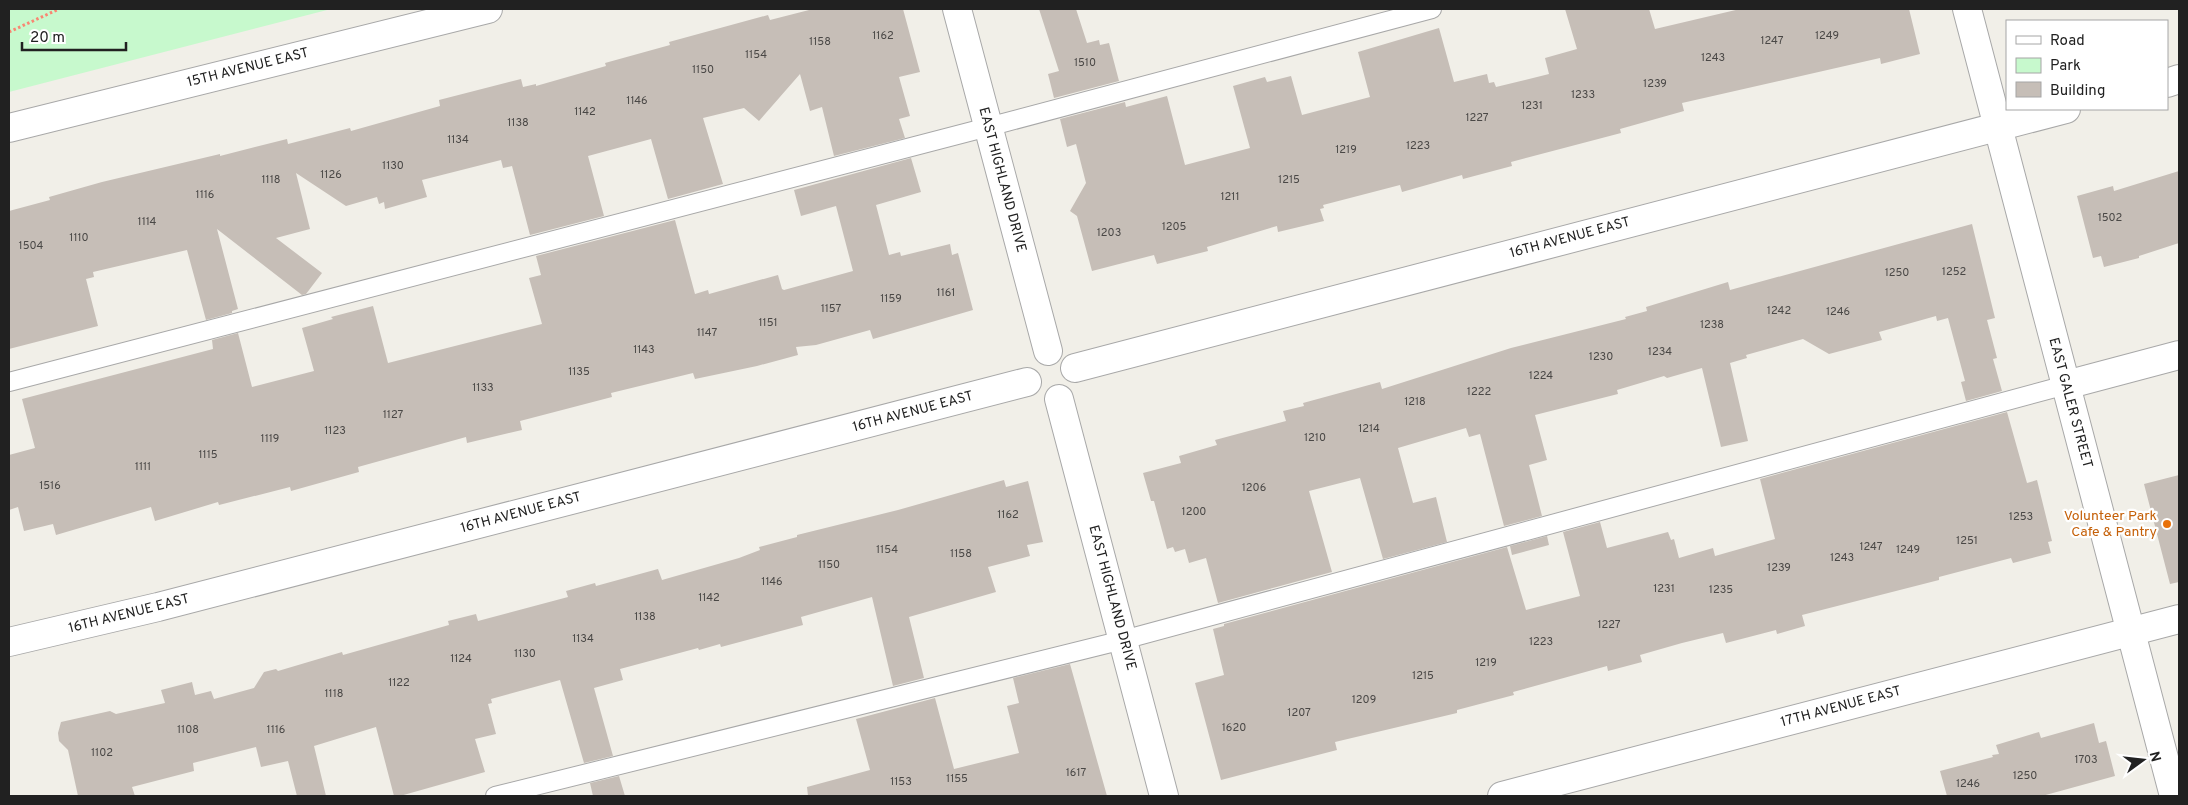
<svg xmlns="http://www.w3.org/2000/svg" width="2188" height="805" viewBox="0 0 2188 805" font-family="Overpass,sans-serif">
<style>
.park{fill:#c7f9cd}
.building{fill:#c6beb7}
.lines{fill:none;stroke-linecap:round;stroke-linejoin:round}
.service-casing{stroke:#a8a8a8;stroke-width:20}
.minor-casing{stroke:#a8a8a8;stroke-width:30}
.tertiary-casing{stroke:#a8a8a8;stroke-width:30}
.path{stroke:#f98672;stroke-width:3;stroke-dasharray:2.5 2.5;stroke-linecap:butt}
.service{stroke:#fff;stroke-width:18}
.minor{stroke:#fff;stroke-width:28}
.tertiary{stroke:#fff;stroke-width:28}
.food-dot{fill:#e8710a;stroke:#fff;stroke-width:2}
.labels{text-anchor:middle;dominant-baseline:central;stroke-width:4.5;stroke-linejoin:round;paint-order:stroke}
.number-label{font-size:11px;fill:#4a4846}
.street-label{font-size:14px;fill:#212121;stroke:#fff}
.food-label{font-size:14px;fill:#c56008;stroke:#fff;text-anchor:end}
</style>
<rect width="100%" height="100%" fill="#f1efe8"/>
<path class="park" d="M9,9h322l-322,83z"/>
<path class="building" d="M813,9h90l17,63 -21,5 11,39 -11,3 6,19 -71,18 -12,-49 -12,4 -10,-37 -41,47 -15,-13 -41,10 20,66 -55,15 -17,-60 -63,17 16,60 -74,19 -18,-69 -9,2 -2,-8 -79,20 5,17 -42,12 -1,-7 -5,2 -2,-7 -31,9 -50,-33 14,56 -34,9 46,35 -16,21 -4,1 -85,-66 21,80 -6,2v2l-26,7 -19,-70 -94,22 1,5 -8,2 12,47 -89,23v-138l41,-11 -1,-3 53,-15 118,-28v2l67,-17 1,5 62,-16 1,3 89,-25 -1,-6 82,-21 2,8 13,-3v2l70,-20 -1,-3 65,-18 -1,-3 99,-27 2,5z
M1039,9h37l11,34 12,-3 1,5 9,-2 10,38 -65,17 -6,-24 11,-3z
M1565,9h84l6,20 85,-20h169l11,45 -39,10 -1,-6 -198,45 2,8 -64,18 1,4 -110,29 1,4 -49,13 -1,-4 -60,17 -2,-7 -77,20 1,3 -4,1 4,12 -46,11 -1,-6 -70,21 1,4 -51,13 -3,-9 -62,16 -15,-55 -7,-5 16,-28 -10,-39 -9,3 -7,-28 65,-17 1,5 41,-11 18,69 65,-17 -17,-62 32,-9 2,5 24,-6 11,39 68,-18 -12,-45 81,-24 15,54 33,-8 2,9 5,-1 2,5 53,-13 -4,-16 32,-9z
M911,158l10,34 -45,13 13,50 11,-3 1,4 49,-12 2,11 6,-2 15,57 -100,29 -3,-9 -54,15 -20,2 2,8 -41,11 -62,13 -2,-6 -82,20 1,4 -92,24 2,9 -55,13 -1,-6 -108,30 1,5 -68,19 -1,-4 -71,18 -1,-3 -63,19 -4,-14 -95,28 -3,-11 -29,7 -6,-24 -9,3v-55l26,-7 -13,-49 191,-50 -1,-9 26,-7 14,54 62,-16 -12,-43 31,-9 -2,-2 42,-11 15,57 154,-39 -13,-46 12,-3 -5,-19 139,-36 20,74 13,-4 1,4 69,-19 4,14 2,1 69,-19 -17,-65 -35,10 -7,-26z
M2179,171v72l-40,13v2l-35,9 -3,-11 -8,2 -16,-62 36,-10 1,5z
M1972,224l23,94 -8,2 10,38 -4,1 9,32 -36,10 -5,-19 4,-1 -17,-63 -11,3 -1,-5 -57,16 3,8 -53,14 -26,-15 -57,16 1,3 -17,5 18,78 -27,6 -19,-79 -35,10 -3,-2 -47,14 1,4 -83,21 12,45 -18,5 13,51 -38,10 -24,-92 -11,3 -3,-9 -68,20 15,55 23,-6 11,45 -64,17 -23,-81 -51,13 23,81 -114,31 -12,-45 -17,5 -4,-14 -10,3 -2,-5 -6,2 -13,-48h-3l-8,-28 38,-10 -2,-7 38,-11 -2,-5 71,-19 -3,-10 21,-5 -1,-3 77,-21 2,7 129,-41 115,-29 -1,-2 22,-6 -1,-4 82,-25 2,8z
M2007,412l20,71 10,-3 15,61 -4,1 3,11 -38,10 -2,-5 -72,19v3l-137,35 3,11 -28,8 -1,-4 -50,13 -3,-10 -41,10 -42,12 2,7 -34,9 -1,-5 -94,26 1,3 -57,15v3l-122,29 2,8 -116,30 -26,-97 29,-8 -11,-46 11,-3v-2l283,-77 19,63 54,-14 -17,-64 37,-10 7,26 61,-16 3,8 3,-1 5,19 34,-10 2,8 60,-17 -15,-60z
M2179,475v107l-9,2 -26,-100z
M1004,480l2,7 22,-6 15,61 -16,3 3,11 -42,11 8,25 -87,25 15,61 -31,8 -21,-89 -71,20 2,8 -82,22 -1,-3 -21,6 -1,-2 -78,21 3,11 -29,8 19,68 -29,7 -24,-83 -69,19 1,4 -4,1 8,30 -21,5 10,33 -85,24h-6l-18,-69 -62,19 12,50h-29l-9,-35 -27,6 -5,-20 -63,16 1,8 -62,16 3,9h-57l-10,-46 -9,-9 -1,-8 3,-11 49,-11 6,3 49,-11 -4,-13 31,-8 3,13 16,-4 3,8 40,-11 10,-16 12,-3 2,2 64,-19 1,3 106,-30 -1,-4 28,-7 2,7 90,-24 -2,-6 29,-8 1,3 62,-17 4,11 77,-22 21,-8 -1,-3 38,-10v-2l101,-25z
M1547,536l2,9 -37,10 -2,-9z
M1070,664l37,132h-299l-1,-9 63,-17 -14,-51 79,-21 19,71 65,-16 -12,-47 12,-3 -6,-25z
M2094,723l5,20 7,-2 9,35 -73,20h-95l-7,-25 53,-14 -1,-2 7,-1 -3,-9 43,-13 2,6z
M619,776l6,20h-32l-3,-13z"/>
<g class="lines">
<g class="service-casing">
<path id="service" d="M9,382l979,-255 444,-118
M495,796l628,-156 943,-255"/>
</g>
<g class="minor-casing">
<path id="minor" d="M957,9l91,342
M2167,83l12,-4
M1075,368l991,-259
M2066,385l113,-30
M1059,399l105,397
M9,642l149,-35 869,-225
M1502,796l677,-177"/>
</g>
<g class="tertiary-casing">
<path id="tertiary" d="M1967,9l207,787
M9,128l479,-119"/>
</g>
<path class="path" d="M9,32l50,-23"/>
<use href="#service" class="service"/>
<use href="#minor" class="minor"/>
<use href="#tertiary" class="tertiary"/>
</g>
<circle class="food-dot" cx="2167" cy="524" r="5"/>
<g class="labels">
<g class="number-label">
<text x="883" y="36">1162</text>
<text x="1827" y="36">1249</text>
<text x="1772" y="41">1247</text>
<text x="820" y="42">1158</text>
<text x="756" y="55">1154</text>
<text x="1713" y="58">1243</text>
<text x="1085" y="63">1510</text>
<text x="703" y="70">1150</text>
<text x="1655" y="84">1239</text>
<text x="1583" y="95">1233</text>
<text x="637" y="101">1146</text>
<text x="1532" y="106">1231</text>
<text x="585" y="112">1142</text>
<text x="1477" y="118">1227</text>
<text x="518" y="123">1138</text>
<text x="458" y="140">1134</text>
<text x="1418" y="146">1223</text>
<text x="1346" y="150">1219</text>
<text x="393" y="166">1130</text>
<text x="331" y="175">1126</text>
<text x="271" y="180">1118</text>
<text x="1289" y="180">1215</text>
<text x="205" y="195">1116</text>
<text x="1230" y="197">1211</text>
<text x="2110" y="218">1502</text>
<text x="147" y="222">1114</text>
<text x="1174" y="227">1205</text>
<text x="1109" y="233">1203</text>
<text x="79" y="238">1110</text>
<text x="31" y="246">1504</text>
<text x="1954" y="272">1252</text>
<text x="1897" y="273">1250</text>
<text x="946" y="293">1161</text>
<text x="891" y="299">1159</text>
<text x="831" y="309">1157</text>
<text x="1779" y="311">1242</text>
<text x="1838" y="312">1246</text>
<text x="768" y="323">1151</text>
<text x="1712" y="325">1238</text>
<text x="707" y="333">1147</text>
<text x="644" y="350">1143</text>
<text x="1660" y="352">1234</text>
<text x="1601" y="357">1230</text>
<text x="579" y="372">1135</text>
<text x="1541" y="376">1224</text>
<text x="483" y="388">1133</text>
<text x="1479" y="392">1222</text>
<text x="1415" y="402">1218</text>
<text x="393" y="415">1127</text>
<text x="1369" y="429">1214</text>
<text x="335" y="431">1123</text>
<text x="1315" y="438">1210</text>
<text x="270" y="439">1119</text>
<text x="208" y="455">1115</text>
<text x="143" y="467">1111</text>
<text x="50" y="486">1516</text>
<text x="1254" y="488">1206</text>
<text x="1194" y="512">1200</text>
<text x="1008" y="515">1162</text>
<text x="2021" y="517">1253</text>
<text x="1967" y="541">1251</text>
<text x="1871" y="547">1247</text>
<text x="887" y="550">1154</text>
<text x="1908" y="550">1249</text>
<text x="961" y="554">1158</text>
<text x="1842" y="558">1243</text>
<text x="829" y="565">1150</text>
<text x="1779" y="568">1239</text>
<text x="772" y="582">1146</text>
<text x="1664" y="589">1231</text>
<text x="1721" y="590">1235</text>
<text x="709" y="598">1142</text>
<text x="645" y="617">1138</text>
<text x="1609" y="625">1227</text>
<text x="583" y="639">1134</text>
<text x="1541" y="642">1223</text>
<text x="525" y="654">1130</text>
<text x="461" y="659">1124</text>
<text x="1486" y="663">1219</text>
<text x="1423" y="676">1215</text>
<text x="399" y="683">1122</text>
<text x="334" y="694">1118</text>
<text x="1364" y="700">1209</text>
<text x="1299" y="713">1207</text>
<text x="1234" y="728">1620</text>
<text x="188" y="730">1108</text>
<text x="276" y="730">1116</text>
<text x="102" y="753">1102</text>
<text x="2086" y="760">1703</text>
<text x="1076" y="773">1617</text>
<text x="2025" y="776">1250</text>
<text x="957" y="779">1155</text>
<text x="901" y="782">1153</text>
<text x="1968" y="784">1246</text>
</g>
<g class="street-label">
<text transform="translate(248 68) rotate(-14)">15TH AVENUE EAST</text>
<text transform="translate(1002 180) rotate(75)">EAST HIGHLAND DRIVE</text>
<text transform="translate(1570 238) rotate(-15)">16TH AVENUE EAST</text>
<text transform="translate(2070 403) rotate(75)">EAST GALER STREET</text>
<text transform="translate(913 412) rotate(-15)">16TH AVENUE EAST</text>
<text transform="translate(521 513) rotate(-15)">16TH AVENUE EAST</text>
<text transform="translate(1112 598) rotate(75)">EAST HIGHLAND DRIVE</text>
<text transform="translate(129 614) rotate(-14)">16TH AVENUE EAST</text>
<text transform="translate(1841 707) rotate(-15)">17TH AVENUE EAST</text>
</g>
<g class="food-label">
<text x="2157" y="516">Volunteer Park<tspan x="2157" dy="16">Cafe &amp; Pantry</tspan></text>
</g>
</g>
<rect width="2188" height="805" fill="none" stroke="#212121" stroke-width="20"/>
<rect x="2006" y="20" width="162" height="90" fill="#ffffff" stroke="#a6a6a6"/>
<rect x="2016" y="36" width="25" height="8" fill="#ffffff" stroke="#a6a6a6"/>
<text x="2050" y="45" font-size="15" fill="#212121">Road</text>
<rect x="2016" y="58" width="25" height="15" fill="#c7f9cd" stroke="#a6a6a6"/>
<text x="2050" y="70" font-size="15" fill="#212121">Park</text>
<rect x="2016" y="82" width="25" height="15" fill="#c6beb7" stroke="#a6a6a6"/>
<text x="2050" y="95" font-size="15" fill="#212121">Building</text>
<g transform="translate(2143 760) rotate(75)" stroke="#ffffff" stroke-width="4" paint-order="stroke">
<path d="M0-4L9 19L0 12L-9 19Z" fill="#212121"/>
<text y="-8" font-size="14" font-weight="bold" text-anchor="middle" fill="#212121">N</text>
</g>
<path d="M22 42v8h104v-8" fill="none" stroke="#212121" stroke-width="2.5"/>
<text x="30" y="42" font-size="15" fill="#212121" stroke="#ffffff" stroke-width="4" paint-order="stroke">20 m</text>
</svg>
